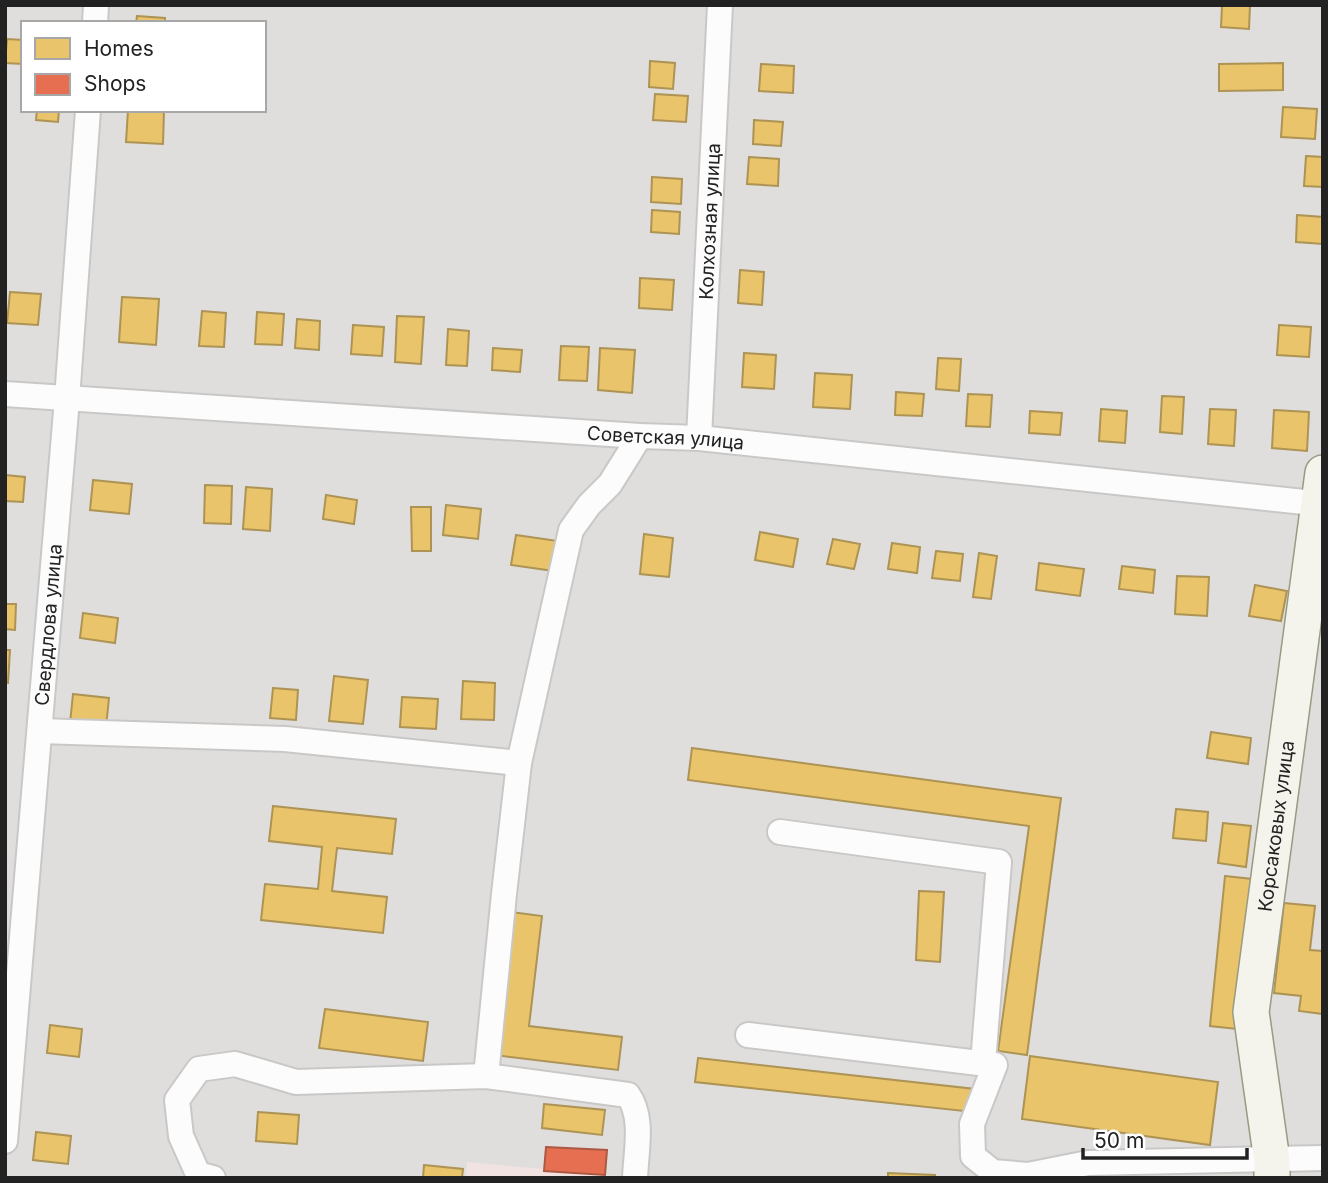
<svg xmlns="http://www.w3.org/2000/svg" width="1328" height="1183" viewBox="0 0 1328 1183" font-family="Inter,sans-serif">
<style>
.residential{fill:#dfdedc;fill-rule:evenodd}
.commercial{fill:#f1e3e1}
.homes{fill:#e9c46a;stroke:#ad9354;stroke-width:2}
.shops{fill:#e76f51;stroke:#ac5843;stroke-width:2}
.lines{fill:none;stroke-linecap:round;stroke-linejoin:round}
.street-casing{stroke:#c9c8c7;stroke-width:28}
.secondary-casing{stroke:#999a82;stroke-width:38}
.street{stroke:#fdfcfc;stroke-width:24}
.secondary{stroke:#f4f4ed;stroke-width:35}
.labels{text-anchor:middle;dominant-baseline:central;stroke-width:7;stroke-linejoin:round;paint-order:stroke}
.street-label{font-size:19px;fill:#222;stroke:#fff}
</style>
<rect width="100%" height="100%" fill="#f0eeeb"/>
<path class="residential" d="M5,5h1318v1173h-1318zM23,23h241v87h-241z"/>
<path class="commercial" d="M467,1162l152,14v2h-153z"/>
<path class="homes" d="M1222,5h28l-1,24 -28,-2z
M137,16l28,2v5h-29z
M7,39l16,1v24l-18,-1z
M650,61l25,2 -2,26 -24,-2z
M1283,63v27l-64,1v-27z
M761,64l33,2 -1,27 -34,-2z
M655,94l33,2 -2,26 -33,-2z
M1283,107l34,2 -2,30 -34,-2z
M37,110h22l-1,12 -22,-2z
M128,110h36l-1,34 -37,-2z
M754,120l29,2 -2,24 -28,-2z
M1306,156l17,1v30l-19,-1z
M749,157l30,2 -1,27 -31,-2z
M652,177l30,2 -1,25 -30,-2z
M652,210l28,2 -1,22 -28,-2z
M1297,215l26,2v27l-27,-2z
M740,270l24,2 -2,33 -24,-2z
M640,278l34,2 -2,30 -33,-2z
M10,292l31,2 -3,31 -31,-2z
M122,297l37,2 -3,46 -37,-3z
M202,311l24,2 -2,34 -25,-1z
M257,312l27,2 -2,31 -27,-1z
M397,316l27,1 -3,47 -26,-2z
M297,319l23,2 -1,29 -24,-2z
M353,325l31,2 -2,29 -31,-2z
M1279,325l32,2 -2,30 -32,-2z
M448,329l21,2 -2,35 -21,-1z
M561,346l28,1 -2,34 -28,-1z
M493,348l29,2 -2,22 -28,-2z
M600,348l35,2 -3,43 -34,-3z
M744,353l32,2 -2,34 -32,-2z
M938,358l23,1 -2,32 -23,-2z
M815,373l37,2 -2,34 -37,-2z
M896,392l28,2 -2,22 -27,-1z
M968,394l24,1 -2,32 -24,-1z
M1162,396l22,1 -2,37 -22,-2z
M1101,409l26,2 -2,32 -26,-2z
M1210,409l26,1 -2,36 -26,-2z
M1274,410l35,2 -2,39 -35,-3z
M1030,411l32,2 -2,22 -31,-2z
M5,475l20,2 -2,25 -18,-1z
M93,480l39,4 -3,30 -39,-4z
M205,485l27,1 -1,38 -27,-1z
M246,487l26,2 -2,42 -27,-2z
M326,495l31,5 -3,24 -31,-5z
M446,505l35,4 -3,30 -35,-4z
M411,507h20v44h-19z
M760,532l38,7 -5,28 -38,-7z
M644,534l29,4 -4,39 -29,-3z
M516,535l42,6 -4,30 -43,-6z
M833,539l27,5 -6,25 -27,-5z
M892,543l28,4 -3,26 -29,-4z
M936,551l27,3 -3,27 -28,-3z
M979,553l18,3 -6,43 -18,-2z
M1039,563l45,6 -4,27 -44,-6z
M1122,566l33,4 -2,23 -34,-4z
M1177,576l32,1 -2,39 -32,-2z
M1255,585l32,6 -6,30 -32,-5z
M5,604h11l-1,26 -10,-1z
M83,613l35,5 -3,25 -35,-5z
M5,650h5l-2,33 -3,-1z
M334,676l34,4 -5,44 -34,-3z
M463,681l32,2 -1,37 -33,-1z
M273,688l25,2 -2,30 -26,-2z
M73,694l36,4 -3,29 -36,-4z
M402,697l36,2 -2,30 -36,-2z
M1211,732l40,6 -3,26 -41,-6z
M692,748l369,50 -34,257 -29,-4 31,-225 -341,-46z
M273,806l123,13 -4,35 -55,-6 -5,43 55,6 -4,36 -122,-13 4,-36 53,5 4,-42 -53,-6z
M1176,809l32,3 -2,29 -33,-3z
M1223,823l28,3 -5,41 -28,-4z
M1225,876l27,3 -15,150 -27,-3z
M919,891l25,1 -4,70 -24,-2z
M1284,903l31,3 -5,44 13,1v63l-24,-3 2,-15 -27,-3z
M511,912l31,4 -13,110 93,11 -4,33 -124,-15z
M325,1009l103,13 -5,39 -104,-13z
M50,1025l32,4 -3,28 -32,-4z
M1030,1056l188,26 -8,63 -188,-26z
M698,1058l277,31 -2,23 -278,-30z
M544,1104l61,6 -3,25 -60,-7z
M258,1112l41,3 -2,29 -41,-3z
M36,1132l35,4 -3,28 -35,-4z
M424,1165l39,4 -1,9h-39z
M888,1173l47,2v3h-47z"/>
<path class="shops" d="M546,1147l61,3 -2,25 -61,-4z"/>
<g class="lines">
<g class="street-casing">
<g id="street">
<path d="M95,23l1,-18"/>
<path id="s1" d="M5,394l635,42 59,2 624,66"/>
<path id="s2" d="M699,438l21,-433"/>
<path d="M40,731l245,8 234,24"/>
<path d="M780,832l219,30 -16,201"/>
<path d="M748,1035l247,30 -23,59 1,32 20,16 35,3 60,-12 235,-5"/>
<path d="M486,1076l18,-182 15,-131 52,-233 18,-25 21,-21 30,-48"/>
<path id="s3" d="M5,1141l62,-742 21,-289"/>
<path d="M213,1178l-15,-4 -17,-38 -4,-36 22,-31 36,-5 61,18 190,-6 142,19c16,22 8,56 7,83"/>
</g>
</g>
<g class="secondary-casing">
<g id="secondary">
<path id="s4" d="M1272,1178v-17l-21,-149 72,-539"/>
</g>
</g>
<use href="#street" class="street"/>
<use href="#secondary" class="secondary"/>
</g>
<g class="labels">
<g class="street-label">
<text stroke="none"><textPath href="#s2" startOffset="217">Колхозная улица</textPath></text>
<text stroke="none"><textPath href="#s1" startOffset="662">Советская улица</textPath></text>
<text stroke="none"><textPath href="#s3" startOffset="518">Свердлова улица</textPath></text>
<text stroke="none"><textPath href="#s4" startOffset="355">Корсаковых улица</textPath></text>
</g>
</g>
<rect width="1328" height="1183" fill="none" stroke="#222222" stroke-width="14"/>
<rect x="21" y="21" width="245" height="91" fill="#ffffff" stroke="#a7a7a7" stroke-width="2"/>
<rect x="35" y="38" width="35" height="21" fill="#e9c46a" stroke="#a7a7a7" stroke-width="2"/>
<text x="84" y="56" font-size="21" fill="#222222">Homes</text>
<rect x="35" y="74" width="35" height="21" fill="#e76f51" stroke="#a7a7a7" stroke-width="2"/>
<text x="84" y="91" font-size="21" fill="#222222">Shops</text>
<path d="M1083 1148v10h164v-10" fill="none" stroke="#222222" stroke-width="3.5"/>
<text x="1094" y="1148" font-size="21" fill="#222222" stroke="#ffffff" stroke-width="5" paint-order="stroke">50 m</text>
</svg>
